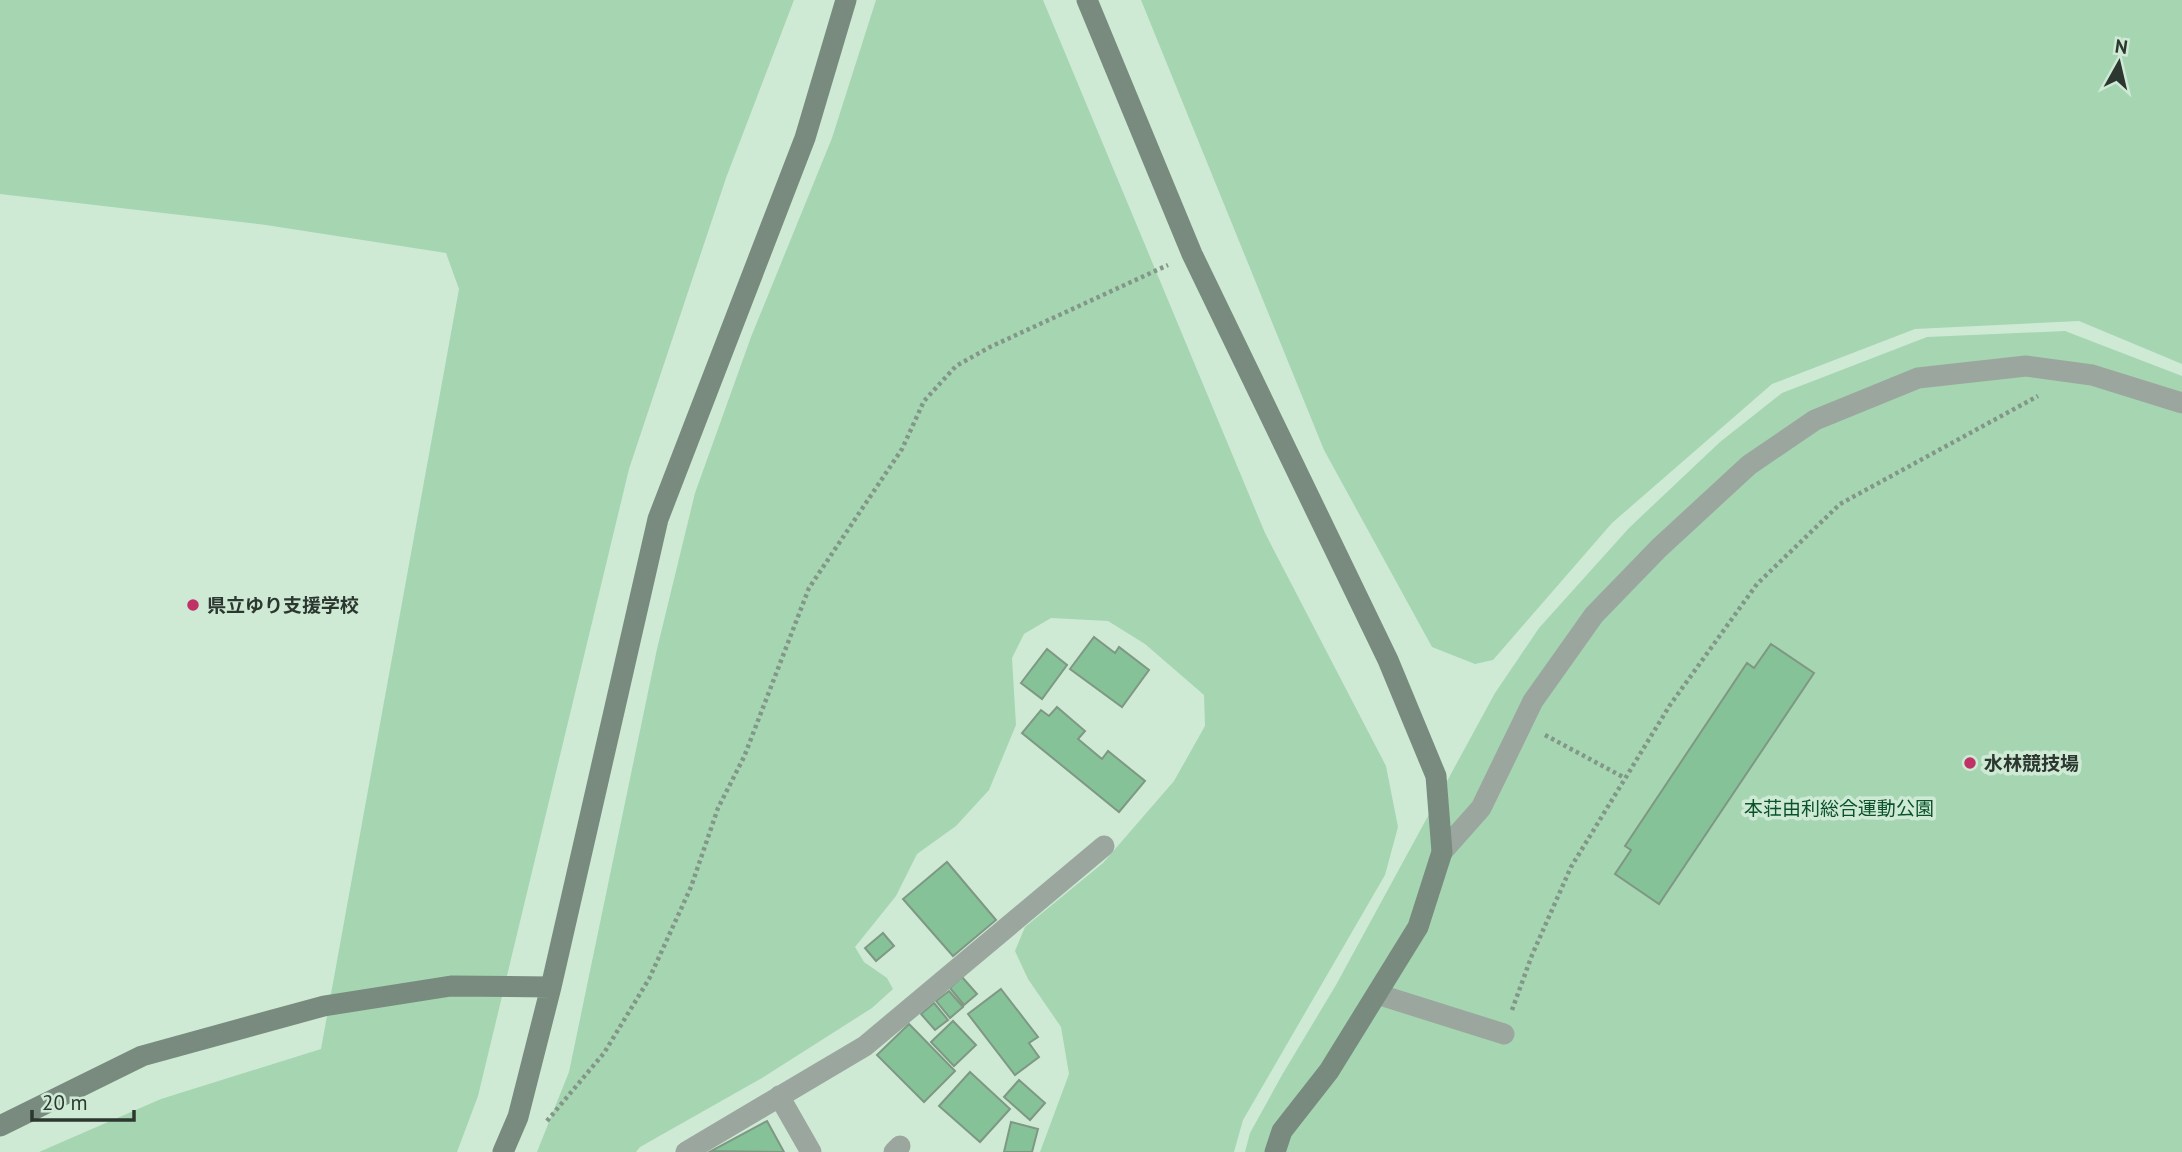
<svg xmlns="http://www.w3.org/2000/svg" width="2182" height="1152" viewBox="0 0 2182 1152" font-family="'PT Sans','Noto Sans JP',sans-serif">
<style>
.green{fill:#a6d5b2}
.building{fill:#86c298;stroke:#7e9884;stroke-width:2}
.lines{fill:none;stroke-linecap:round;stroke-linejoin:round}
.path{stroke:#839788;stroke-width:4.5;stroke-dasharray:3.5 3.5;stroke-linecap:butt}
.street{stroke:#9ba79e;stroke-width:21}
.secondary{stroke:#798b7e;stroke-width:21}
.poi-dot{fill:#be3266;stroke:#ceead5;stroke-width:2.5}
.labels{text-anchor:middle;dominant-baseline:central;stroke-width:7;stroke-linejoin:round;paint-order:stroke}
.poi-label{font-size:19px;font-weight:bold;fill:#2c372f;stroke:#ceead5;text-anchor:start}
.park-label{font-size:19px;fill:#0b522b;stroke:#ceead5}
</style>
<rect width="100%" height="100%" fill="#ceead5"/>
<path class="green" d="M0,0h794l-68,178 -97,291 -151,627 -21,56h-418l122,-53 160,-50 138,-760 -13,-36 -180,-28 -266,-31z
M876,0h167l222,533 121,233 12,61 -13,48 -142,245 -9,32h-194l29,-78 -8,-47 -33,-48 -13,-28 10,-24 78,-64 71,-82 31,-55 -1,-31 -59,-51 -37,-23 -57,-3 -27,16 -12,24 4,67 -27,65 -33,36 -39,28 -21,42 -41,51 9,15 23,16 6,11 -21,19 -110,70 -122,69 -4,5h-99l32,-80 88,-423 38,-156 56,-156 81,-199z
M1141,0h1041v364l-103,-43 -164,8 -143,55 -160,139 -119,137 -18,4 -43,-17 -108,-197z
M2065,331l117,45v776h-937l5,-19 32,-58 54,-90 159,-292 44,-65 90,-100 91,-86 62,-49 145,-56z"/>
<path class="building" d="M1094,637l21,16 4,-6 30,23 -27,37 -52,-38z
M1771,644l43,29 -155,231 -44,-30 16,-24 -6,-4 122,-183 7,5z
M1047,649l20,16 -25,34 -21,-16z
M1057,707l28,24 -7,8 24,20 6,-8 37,30 -26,31 -97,-79 19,-23 8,6z
M947,862l49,58 -43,36 -50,-57z
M883,933l11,13 -18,15 -11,-13z
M962,977l15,17 -13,11 -14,-17z
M1001,989l37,48 -9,6 10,14 -24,18 -47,-61z
M949,991l14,16 -13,11 -14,-17z
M934,1003l14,17 -13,10 -14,-16z
M953,1021l23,24 -22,21 -23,-24z
M909,1024l46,47 -31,31 -47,-47z
M970,1072l40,37 -30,33 -41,-36z
M1019,1080l26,23 -15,17 -26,-23z
M767,1121l17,31 -73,-1z
M1011,1122l27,7 -6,23h-28z"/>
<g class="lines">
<path class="path" d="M1545,735l80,43
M1512,1010l20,-55 39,-88 99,-162 87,-121 83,-80 198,-108
M547,1121l57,-68 45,-74 42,-92 27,-79 26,-51 65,-169 93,-139 22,-48 32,-35 34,-19 178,-82"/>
<path class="street" d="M1442,852l39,-44 52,-107 61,-86 65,-67 90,-83 66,-45 103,-42 108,-12 66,9 90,28
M1377,994l127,40
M779,1096l32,56
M686,1152l179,-106 239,-200
M894,1152l6,-6"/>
<path class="secondary" d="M1087,0l105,254 196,406 48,116 6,76 -24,75 -89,144 -47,60 -7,21
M0,1126l142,-70 182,-50 127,-20 100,1
M503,1152l15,-35 33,-130 107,-468 147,-381 41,-138"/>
</g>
<g class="poi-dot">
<circle cx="193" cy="605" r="7"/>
<circle cx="1970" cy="763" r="7"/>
</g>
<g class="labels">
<g class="poi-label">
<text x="207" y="605">県立ゆり支援学校</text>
<text x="1984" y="763">水林競技場</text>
</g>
<g class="park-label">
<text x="1839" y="808">本荘由利総合運動公園</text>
</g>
</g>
<g transform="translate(2119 63) rotate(8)" stroke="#ceead5" stroke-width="5" paint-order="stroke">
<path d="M0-5L12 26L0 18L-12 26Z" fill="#2c372f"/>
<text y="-10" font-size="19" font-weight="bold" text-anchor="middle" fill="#2c372f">N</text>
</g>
<path d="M32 1110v10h102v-10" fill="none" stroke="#2c372f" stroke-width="3.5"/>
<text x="42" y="1110" font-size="21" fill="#2c372f" stroke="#ceead5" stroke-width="5" paint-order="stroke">20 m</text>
</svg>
